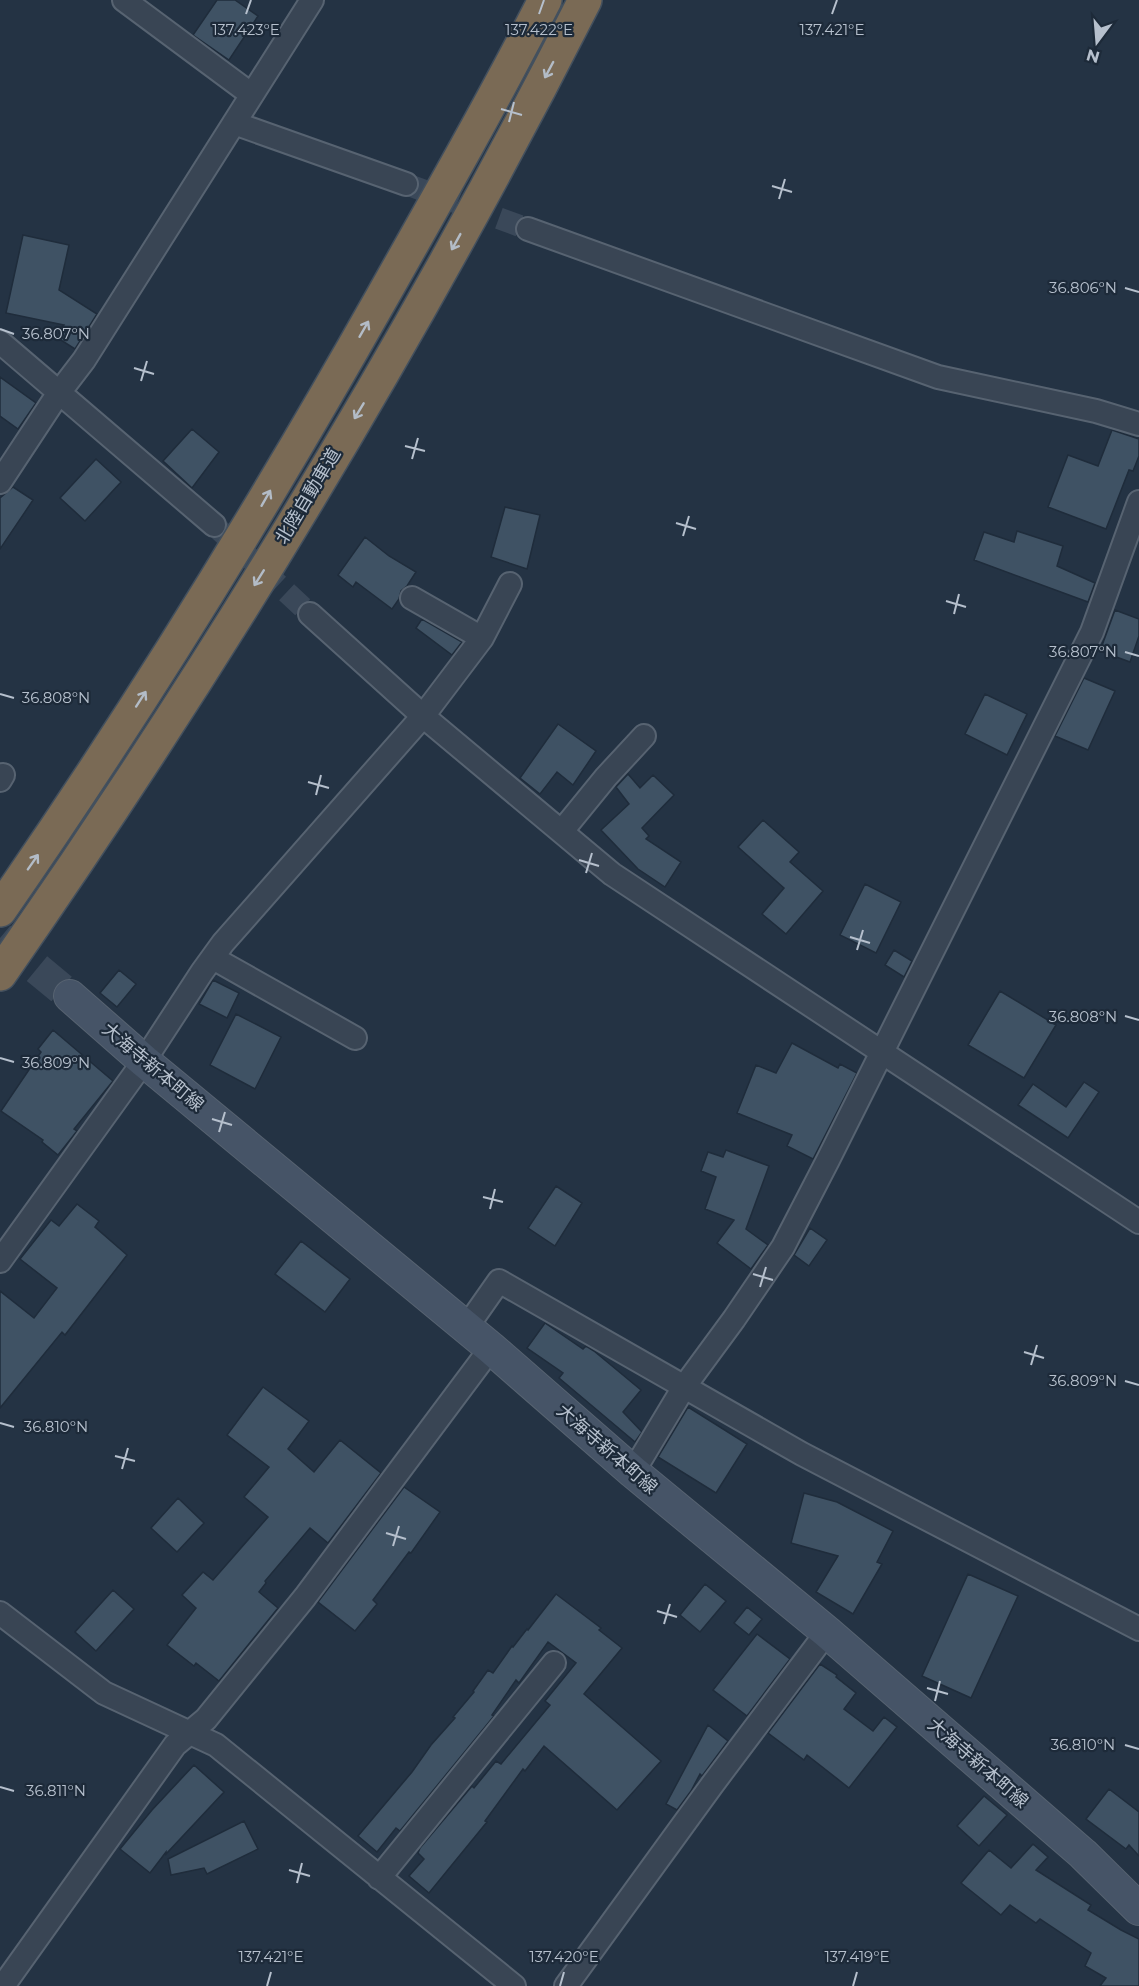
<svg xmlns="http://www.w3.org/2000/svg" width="1139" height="1986" viewBox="0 0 1139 1986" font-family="Montserrat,'Noto Sans JP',sans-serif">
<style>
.building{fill:#3f5264;stroke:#1f2c3b;stroke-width:1.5}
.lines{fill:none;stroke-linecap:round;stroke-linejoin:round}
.minor-tunnel{stroke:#3a4859;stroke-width:22;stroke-dasharray:22 11;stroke-linecap:butt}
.secondary-tunnel{stroke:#3a4859;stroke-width:32;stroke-dasharray:32 16;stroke-linecap:butt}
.minor-casing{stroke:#576371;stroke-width:26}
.secondary-casing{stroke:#576371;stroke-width:34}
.motorway-casing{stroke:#43505e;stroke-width:36}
.minor{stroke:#394554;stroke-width:22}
.secondary{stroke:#465467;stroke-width:32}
.motorway{stroke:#7a6a55;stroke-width:33}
.oneway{stroke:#b3bcc7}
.ticks{fill:none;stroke:#b6c0cd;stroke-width:2}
.labels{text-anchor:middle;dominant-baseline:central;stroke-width:4.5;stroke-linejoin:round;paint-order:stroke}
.street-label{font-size:18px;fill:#b6c0cd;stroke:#1d2a39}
.ticks-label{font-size:15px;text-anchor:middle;fill:#b6c0cd;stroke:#1d2a39;stroke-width:4.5;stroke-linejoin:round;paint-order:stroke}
</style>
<rect width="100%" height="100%" fill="#243344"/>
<path class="building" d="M217,0h18l23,16 -29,44 -36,-25z
M23,235l46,10 -10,45 38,24 -22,35 -19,-12 8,-12 -58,-12z
M0,377l36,26 -18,26 -18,-13z
M192,429l27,23 -27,36 -29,-27z
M1112,430l27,9v17l-6,15 -4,-1 -23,59 -58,-22 20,-52 30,11z
M96,459l25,23 -36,39 -25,-23z
M13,487l20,13 -33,49v-51z
M505,507l35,8 -13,54 -36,-12z
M1017,531l46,15 -6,20 38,17 -7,19 -114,-42 10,-28 30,10z
M365,537l24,19 27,16 -9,14 -6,5 -2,8 -7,10 -36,-27 -3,5 -15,-12z
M1115,610l24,9v17l-9,26 -30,-11z
M422,619l40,23 -10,13 -36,-27z
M1084,678l31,13 -27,59 -33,-14z
M985,694l42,20 -20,41 -42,-21z
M558,724l38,27 -23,34 -16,-13 -17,22 -20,-16z
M628,774l12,14 13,-13 21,20 -32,33 7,8 -3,3 35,23 -16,25 -27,-18 -37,-39 28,-26 -13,-17z
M763,820l36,32 -9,10 33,29 -37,43 -24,-20 22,-26 -46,-41z
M865,884l36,18 -25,51 -36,-18z
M894,950l18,11 -8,16 -19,-12z
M119,970l17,14 -19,23 -17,-14z
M213,980l26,13 -12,25 -28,-14z
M1000,991l56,34 -32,53 -56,-33z
M236,1014l45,23 -26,52 -45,-24z
M53,1030l60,51 -39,48 3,2 -19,24 -16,-13 1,-2 -42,-29 40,-59 -3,-3z
M792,1043l46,25 2,-4 17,9 -44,86 -26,-13 5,-11 -55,-22 19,-48 20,8z
M1084,1082l15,10 -31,46 -50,-33 15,-21 33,23z
M726,1150l43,16 -23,63 22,16 -17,24 -34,-26 17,-23 -29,-11 11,-32 -15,-6 7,-19 15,5z
M556,1186l26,17 -27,43 -27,-18z
M77,1204l22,17 -4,6 32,28 -62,80 -3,-3 -62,76v-117l34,27 23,-30 -37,-29 31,-39 8,6z
M810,1228l17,12 -18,26 -15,-11z
M301,1241l49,38 -25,33 -50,-38z
M545,1323l38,26 3,-3 8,5 47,39 -18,22 19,20 -7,10 -76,-64 4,-5 -36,-25z
M263,1387l46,34 -21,28 26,23 26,-32 41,33 -53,70 -18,-15 -45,53 1,2 -7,9 19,16 -59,73 -23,-18 -2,3 -27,-21 29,-37 -14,-13 21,-23 10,8 55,-63 -24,-20 25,-30 -42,-32z
M688,1407l59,37 -31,49 -58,-36z
M404,1487l36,25 -29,41 -2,-1 -36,48 4,4 -22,27 -37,-29z
M804,1493l33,9 56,29 -16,31 5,2 -29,50 -37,-22 22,-36 -47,-13z
M178,1498l26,25 -27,29 -26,-24z
M968,1574l50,22 -47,102 -49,-22z
M705,1584l21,17 -26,31 -20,-17z
M113,1590l21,19 -38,42 -21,-19z
M556,1594l45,34 -2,2 23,18 -38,46 77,67 -44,49 -73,-64 -19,25 -2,-2 -38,52 2,1 -58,71 -20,-17 15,-17 -6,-6 2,-5 52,-62 2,2 22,-27 5,3 49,-59 -5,-4 31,-38 -28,-21 -29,41 -3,-3 -24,35 2,1 -94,115 -4,-3 -19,24 -19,-16 54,-64 19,-27 24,-27 -2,-1 21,-25 -1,-1 15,-21 5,3 19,-27 1,1 14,-18 1,1z
M747,1607l15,12 -13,16 -15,-12z
M757,1634l33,25 -43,57 -34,-26z
M820,1664l17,11 -1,2 20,16 -12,16 29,22 11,-14 13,10 -48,61 -42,-33 -3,5 -36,-27z
M708,1725l20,16 -26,35 -2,-2 -9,17 -14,19 -11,-6z
M194,1765l30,27 -58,62v-2l-16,21 -30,-24 32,-39z
M1109,1789l30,23v44l-10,-11 -3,4 -40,-30z
M984,1796l23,19 -28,31 -22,-20z
M244,1821l14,28 -51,25 -3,-6 -33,7 -3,-16z
M1033,1844l15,13 -12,13 55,35 -3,5 33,20 18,9v47h-39l6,-8 -21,-12 6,-13 -51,-34 -4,4 -26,-18 -9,10 -40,-32 28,-33 22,18z"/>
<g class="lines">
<path class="minor-tunnel" d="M406,184l122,45
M214,525l96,89"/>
<path class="secondary-tunnel" d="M0,938l70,58"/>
<g class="minor-casing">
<path id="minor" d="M124,0l128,95
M234,123l172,61
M528,229l410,148 158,34 43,13
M0,342l214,183
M0,482l58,-88 26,-34 228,-360
M412,598l70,40
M310,614l113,102 189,158 527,348
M0,780l3,-5
M562,831l44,-54 38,-41
M213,958l142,80
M0,1261l144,-200 58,-89 21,-29 200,-227 59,-78 28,-54
M466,1328l33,-47 303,173 337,175
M633,1472l51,-85 50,-68 49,-72 45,-87 264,-528 47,-130
M0,1613l104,80 112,52 298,241
M379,1878l175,-215
M3,1986l172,-241 31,-26 99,-122 186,-249
M566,1986l146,-201 115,-153"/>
</g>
<g class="secondary-casing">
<path id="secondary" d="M70,996l74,65 347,287 142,124 194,160 256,222 56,55"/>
</g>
<g class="motorway-casing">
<path id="motorway" d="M0,910c137,-197 263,-402 381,-611 56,-99 112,-198 164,-299
M0,974c216,-310 414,-637 585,-974"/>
</g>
<use href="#minor" class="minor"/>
<use href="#secondary" class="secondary"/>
<use href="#motorway" class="motorway"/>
</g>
<defs><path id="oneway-shaft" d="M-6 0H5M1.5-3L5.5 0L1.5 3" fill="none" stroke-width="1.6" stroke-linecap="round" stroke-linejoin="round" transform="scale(1.5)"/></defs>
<g class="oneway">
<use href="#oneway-shaft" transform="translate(549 70) rotate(118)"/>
<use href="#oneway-shaft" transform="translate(456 242) rotate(119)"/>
<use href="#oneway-shaft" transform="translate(364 329) rotate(-60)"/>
<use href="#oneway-shaft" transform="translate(359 411) rotate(121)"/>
<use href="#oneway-shaft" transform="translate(266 498) rotate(-60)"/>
<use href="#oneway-shaft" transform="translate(259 578) rotate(122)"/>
<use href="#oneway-shaft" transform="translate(141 699) rotate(-57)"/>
<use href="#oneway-shaft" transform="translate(33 862) rotate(-55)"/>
</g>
<path class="ticks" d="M246,14l5,-14M539,14l5,-14M832,14l5,-14M501,109l21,6M509,122l5,-20M772,186l20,6M779,199l6,-20M1125,288l14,4M0,329l14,5M134,368l20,6M141,381l6,-20M405,446l20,5M412,459l6,-21M676,523l20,6M683,536l6,-20M946,601l20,6M954,614l5,-20M1125,652l14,4M0,694l14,4M308,782l21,6M316,795l5,-20M579,860l20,6M586,873l6,-20M850,937l20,6M857,950l6,-20M1125,1016l14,4M0,1058l14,4M212,1119l20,6M219,1132l6,-20M483,1197l20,5M490,1209l5,-20M753,1274l20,6M760,1287l6,-20M1024,1352l20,6M1031,1365l6,-20M1125,1381l14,4M0,1423l14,4M115,1456l20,5M122,1469l6,-21M386,1533l20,6M393,1546l6,-20M657,1611l20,6M664,1624l6,-20M927,1688l21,6M935,1701l5,-20M1125,1745l14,4M0,1787l14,4M289,1870l21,6M297,1883l5,-20M267,1986l4,-14M560,1986l4,-14M853,1986l4,-14"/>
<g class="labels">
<g class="street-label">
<text transform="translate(308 496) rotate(-59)">北陸自動車道</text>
<text transform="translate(153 1067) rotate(40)">大海寺新本町線</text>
<text transform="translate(607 1449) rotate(41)">大海寺新本町線</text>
<text transform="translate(978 1763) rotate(41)">大海寺新本町線</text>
</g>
</g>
<g class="ticks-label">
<text x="246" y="35">137.423°E</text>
<text x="539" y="35">137.422°E</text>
<text x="832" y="35">137.421°E</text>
<text x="1083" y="293">36.806°N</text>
<text x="56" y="339">36.807°N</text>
<text x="1083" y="657">36.807°N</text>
<text x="56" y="703">36.808°N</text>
<text x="1083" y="1022">36.808°N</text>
<text x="56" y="1068">36.809°N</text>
<text x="1083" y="1386">36.809°N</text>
<text x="56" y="1432">36.810°N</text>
<text x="1083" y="1750">36.810°N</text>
<text x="56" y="1796">36.811°N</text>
<text x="271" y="1962">137.421°E</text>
<text x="564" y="1962">137.420°E</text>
<text x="857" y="1962">137.419°E</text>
</g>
<g transform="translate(1097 42) rotate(196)" stroke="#1d2a39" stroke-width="4.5" paint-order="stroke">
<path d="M0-4.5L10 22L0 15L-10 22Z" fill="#b6c0cd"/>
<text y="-9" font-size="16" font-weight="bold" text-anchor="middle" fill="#b6c0cd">N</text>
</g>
</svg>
